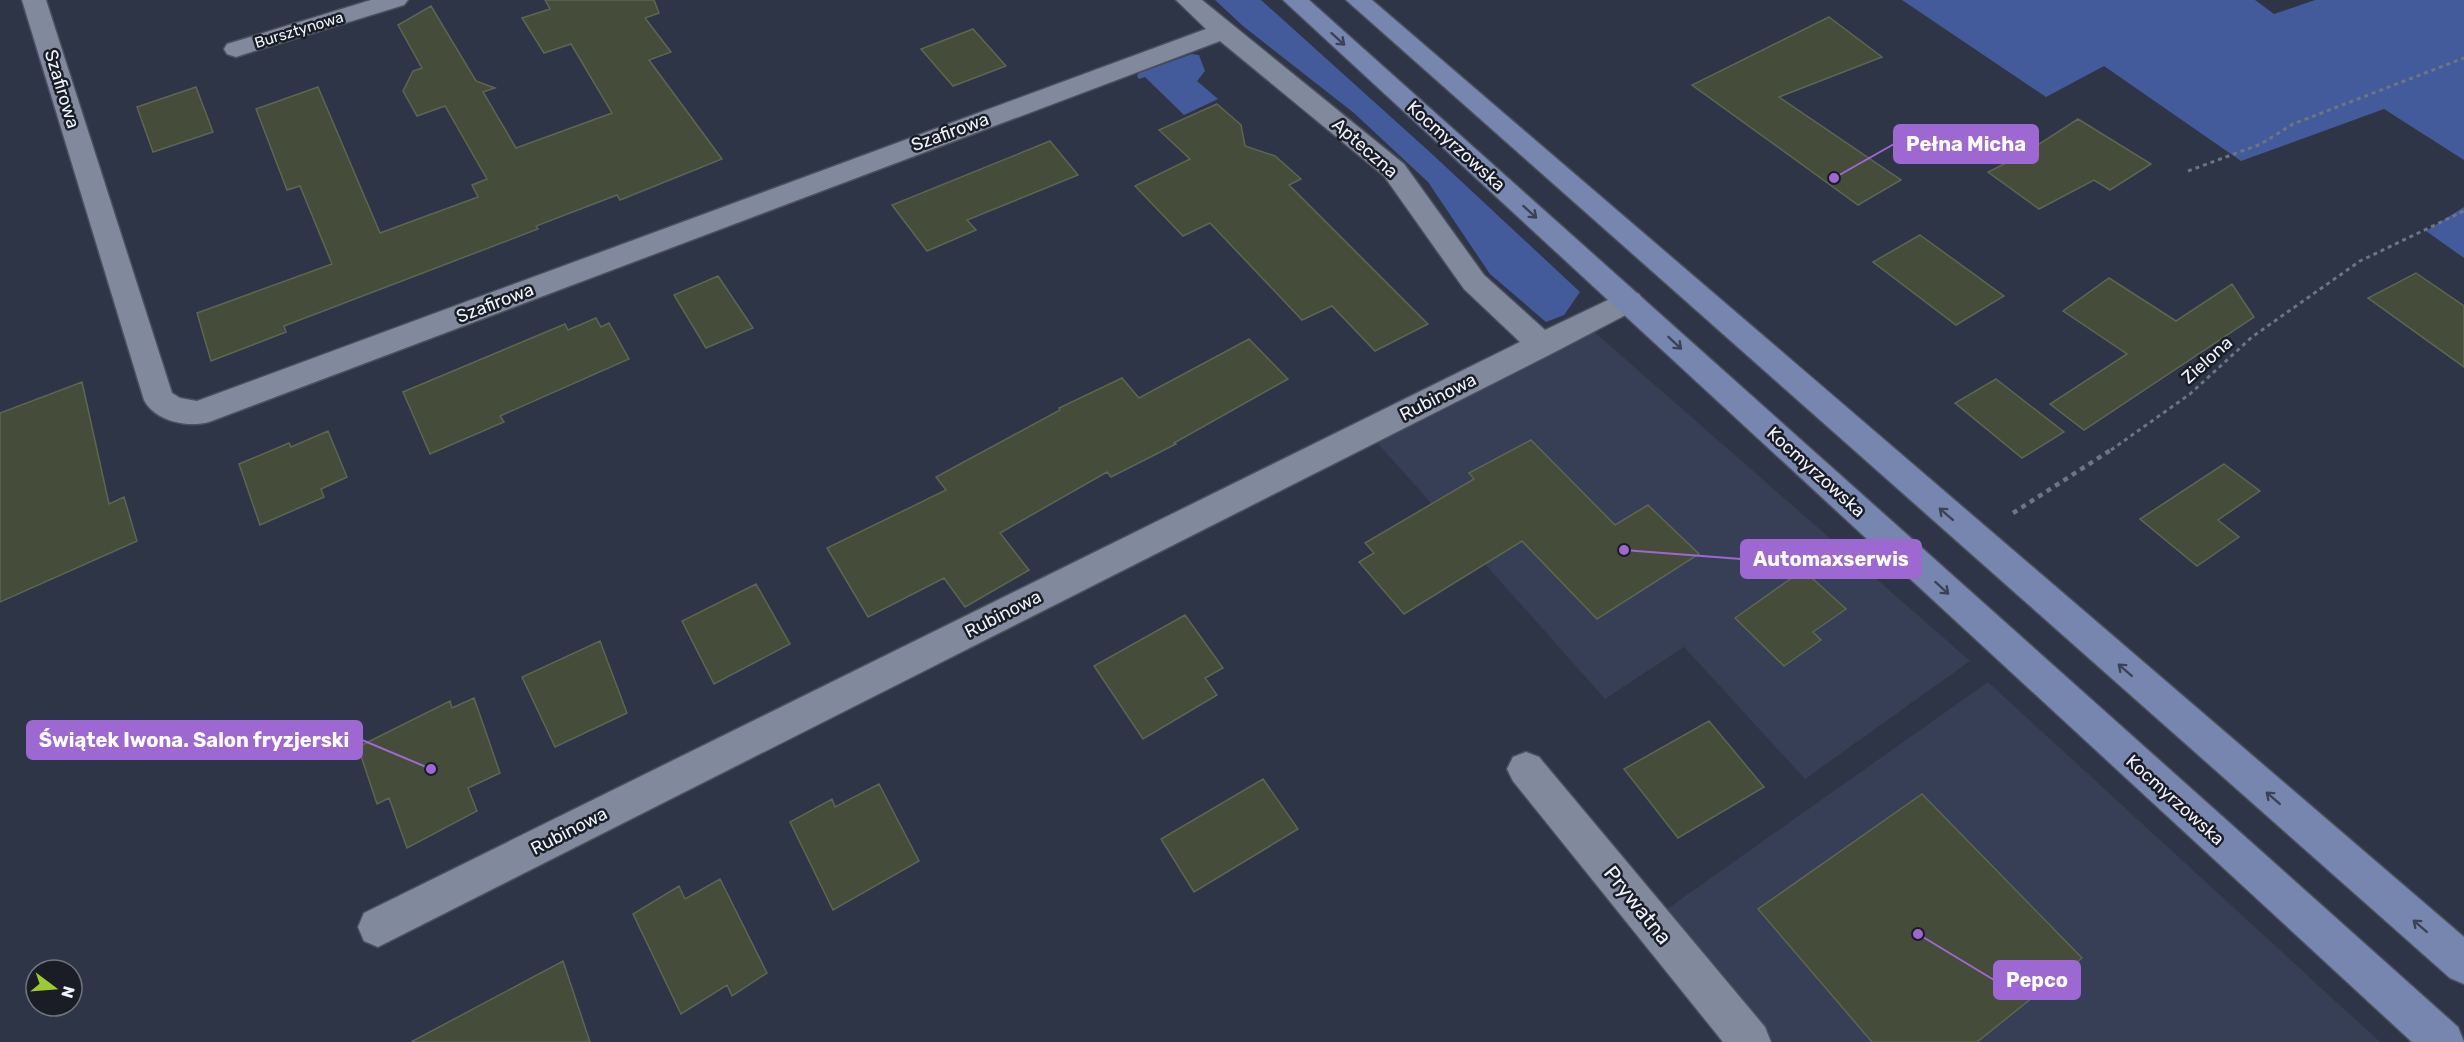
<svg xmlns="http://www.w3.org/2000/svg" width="2464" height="1042" viewBox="0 0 2464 1042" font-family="Rubik,sans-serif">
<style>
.built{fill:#363f56}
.green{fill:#445b9b}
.building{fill:#454c3a;stroke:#5e6653;stroke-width:1.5}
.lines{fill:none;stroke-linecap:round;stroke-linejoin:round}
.street-casing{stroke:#4b505e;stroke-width:3}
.secondary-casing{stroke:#4b505e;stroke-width:3}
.path-far1{stroke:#6e7483;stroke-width:3;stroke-dasharray:4 4;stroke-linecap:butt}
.path{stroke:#6e7483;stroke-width:4.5;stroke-dasharray:5 5;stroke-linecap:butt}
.street{fill:#81899d;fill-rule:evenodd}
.secondary{fill:#7786ae;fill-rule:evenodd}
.oneway{stroke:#3b4255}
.labels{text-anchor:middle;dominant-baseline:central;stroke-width:5;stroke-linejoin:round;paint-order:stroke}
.far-street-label{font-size:15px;fill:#eef3fe;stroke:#1a1d25}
.street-label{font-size:18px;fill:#eef3fe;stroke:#1a1d25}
.near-street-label{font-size:21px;fill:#eef3fe;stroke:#1a1d25}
.leader{fill:none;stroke:#9e68d2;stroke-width:2}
.callout-dot{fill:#9e68d2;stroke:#1a1d25;stroke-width:2}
.callout{fill:#9e68d2;stroke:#9e68d2;stroke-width:2}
.callout-label{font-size:20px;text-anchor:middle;font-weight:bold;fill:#fff}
</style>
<rect width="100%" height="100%" fill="#2e3546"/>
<path class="built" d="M1592,330l378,331 -165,118 -121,-132 -79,52 -231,-260z
M1988,682l392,360h-617l-103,-128z"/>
<path class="green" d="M1215,0h46l171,154 148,138 -16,23 -18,7 -56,-48 -62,-92 -74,-69 -111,-87z
M1902,0h353l19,14 41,-14h149v160l-80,-51 -143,52 -137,-95 -58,31z
M1192,54l7,1 6,16 -8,10 21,18 -34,16 -39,-38 -6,2 -2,-3 2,-3z
M2464,207v51l-38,-27z"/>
<path class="building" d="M545,0h109l5,13 -14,5 26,34 -22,8 73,99 -102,41 -3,-5 -81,31 2,3 -254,97 2,6 -75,29 -14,-48 135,-49 -32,-78 -13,4 -31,-81 62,-22 62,146 98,-36 -6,-12 15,-6 -42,-73 -28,10 -14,-25 10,-20 9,-3 -24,-43 33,-19 45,75 19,7 -12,4 33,56 96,-35 -41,-69 -27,9 -22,-35 28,-9z
M1829,17l53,40 -103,40 122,83 -43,25 -166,-120z
M973,29l33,37 -53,20 -32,-37z
M196,87l17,45 -60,20 -16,-45z
M1217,104l24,21 4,21 30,10 26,23 -12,6 139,139 -53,27 -43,-45 -30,14 -92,-97 -27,13 -48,-50 55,-27 -31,-29z
M2078,119l73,45 -41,26 -16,-10 -55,29 -51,-37 34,-17z
M1050,141l28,34 -111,45 9,10 -49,21 -35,-46z
M1920,235l84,61 -48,29 -83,-63z
M2416,273l48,33v61l-96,-69z
M718,276l35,52 -47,20 -32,-53z
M2109,278l67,43 56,-37 22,33 -170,113 -34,-26 77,-50 -64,-43z
M596,318l5,9 8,-4 20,36 -129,57 4,6 -74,32 -27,-62 162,-68 3,6z
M1249,339l39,40 -114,64 2,1 -65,33 -4,-5 -107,61 29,37 -64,37 -21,-29 -76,39 -41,-69 119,-58 -10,-13 124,-67 -1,-2 63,-30 17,20z
M1996,379l68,53 -42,26 -67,-55z
M82,382l27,122 15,-7 13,44 -137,61v-189z
M328,431l19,46 -26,12 3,8 -64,28 -21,-61 50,-21 2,4z
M1531,440l84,85 33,-20 51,49 -102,65 -75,-78 -118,73 -45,-52 15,-9 -9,-10 109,-64 -5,-6z
M2224,464l36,27 -42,29 21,17 -42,29 -57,-47z
M1803,570l43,39 -33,23 8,8 -37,26 -49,-48z
M756,584l34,60 -76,40 -32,-63z
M1185,615l38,53 -18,10 12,17 -74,44 -49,-73z
M600,641l27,72 -72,34 -33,-70z
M474,698l26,75 -32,15 9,23 -70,37 -18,-50 -12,6 -19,-57 92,-46 2,7z
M1709,721l55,66 -86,51 -54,-69z
M1263,779l35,50 -104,63 -33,-53z
M879,784l40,77 -86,49 -43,-88 42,-23 3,8z
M1922,794l160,164 -105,84h-105l-114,-133z
M720,879l47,94 -35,23 -5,-11 -46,29 -48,-100 46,-28 6,13z
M563,961l27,81h-179z"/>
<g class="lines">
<g class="street-casing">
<path id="street" d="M22,0h24l126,393 8,5 17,3 1009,-372 -30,-29h26l202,164 80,111 61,55 84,-40 10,4 5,7 -5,7 -86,45 -1175,594 -14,-6 -6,-14 6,-14 1156,-571 -56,-53 -80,-113 -164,-135 -1011,381c-22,6 -54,-1 -65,-22z
M371,0h37l-4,5 -159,49 -9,3 -9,-3 -3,-5 3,-5z
M1526,752l13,5 226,270 6,15h-48l-210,-261 -6,-12 6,-12z"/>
</g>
<g class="secondary-casing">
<path id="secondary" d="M1283,0h26l1149,1027 6,15h-52z
M1346,0h26l1092,937v47l-14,-6z"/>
</g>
<path class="path-far1" d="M2188,171l73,-27 32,-20 171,-66
M2111,450l79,-56 62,-57 108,-76 104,-50"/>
<path class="path" d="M2013,513l101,-65"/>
<use href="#street" class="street"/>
<use href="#secondary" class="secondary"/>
</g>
<defs><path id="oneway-shaft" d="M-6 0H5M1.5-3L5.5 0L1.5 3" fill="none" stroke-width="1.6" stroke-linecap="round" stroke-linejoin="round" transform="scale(1.5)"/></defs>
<g class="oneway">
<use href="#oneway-shaft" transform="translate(1338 39) rotate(42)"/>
<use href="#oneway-shaft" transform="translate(1530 212) rotate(42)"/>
<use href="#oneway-shaft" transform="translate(1675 343) rotate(43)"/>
<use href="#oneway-shaft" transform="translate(1946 514) rotate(-139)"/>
<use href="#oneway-shaft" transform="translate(1942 588) rotate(42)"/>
<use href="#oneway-shaft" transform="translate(2125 670) rotate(-139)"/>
<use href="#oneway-shaft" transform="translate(2273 798) rotate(-139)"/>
<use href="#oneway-shaft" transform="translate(2420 926) rotate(-139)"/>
</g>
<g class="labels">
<g class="far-street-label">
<text transform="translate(299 30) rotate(-17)">Bursztynowa</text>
</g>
<g class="street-label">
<text transform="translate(62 89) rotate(73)">Szafirowa</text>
<text transform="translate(950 132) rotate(-20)">Szafirowa</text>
<text transform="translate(1456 146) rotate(42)">Kocmyrzowska</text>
<text transform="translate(1365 148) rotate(41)">Apteczna</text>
<text transform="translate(495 303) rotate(-21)">Szafirowa</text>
<text transform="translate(2207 360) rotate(-42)">Zielona</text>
<text transform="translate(1438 397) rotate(-27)">Rubinowa</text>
<text transform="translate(1816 472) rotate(42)">Kocmyrzowska</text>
<text transform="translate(1003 614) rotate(-27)">Rubinowa</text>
<text transform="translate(2175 800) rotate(42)">Kocmyrzowska</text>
<text transform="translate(569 831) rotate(-27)">Rubinowa</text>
</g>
<g class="near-street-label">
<text transform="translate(1638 905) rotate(51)">Prywatna</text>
</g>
</g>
<path class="leader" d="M1834 178L1894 144M1624 550L1741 559M431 769L362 740M1918 934L1994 980"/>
<g class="callout-dot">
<circle cx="1834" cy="178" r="6"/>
<circle cx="1624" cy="550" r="6"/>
<circle cx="431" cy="769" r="6"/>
<circle cx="1918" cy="934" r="6"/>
</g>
<g class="callout">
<rect x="1894" y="125" width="144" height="38" rx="6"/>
<rect x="1741" y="540" width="180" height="38" rx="6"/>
<rect x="27" y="721" width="335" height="38" rx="6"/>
<rect x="1994" y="961" width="86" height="38" rx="6"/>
</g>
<g class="callout-label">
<text x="1966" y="151">Pełna Micha</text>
<text x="1831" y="566">Automaxserwis</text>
<text x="194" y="747">Świątek Iwona. Salon fryzjerski</text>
<text x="2037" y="987">Pepco</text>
</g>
<g transform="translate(54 988) rotate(106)"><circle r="28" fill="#1a1d25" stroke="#6f737c" stroke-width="1.5"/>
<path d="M0-4.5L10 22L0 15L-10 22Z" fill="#9cca32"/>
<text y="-9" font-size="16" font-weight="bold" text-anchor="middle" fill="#eef3fe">N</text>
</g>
</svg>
